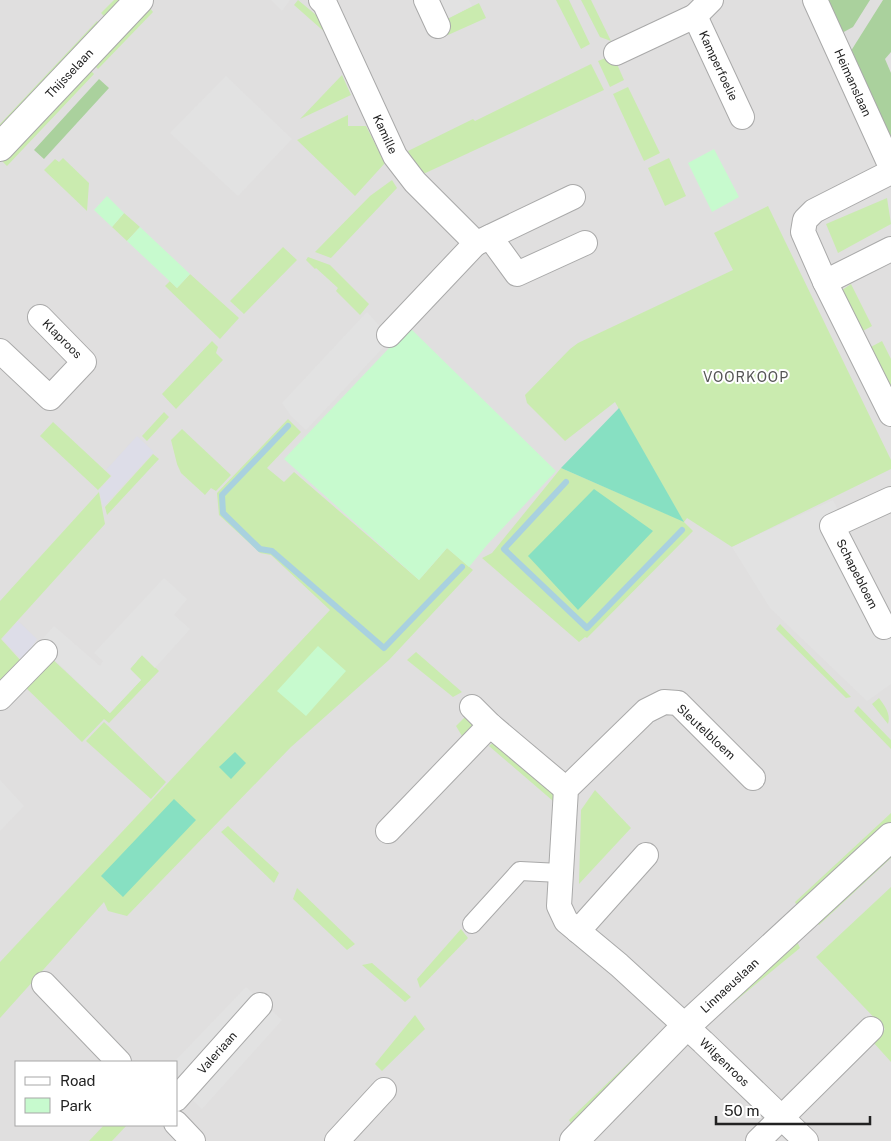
<svg xmlns="http://www.w3.org/2000/svg" width="891" height="1141" viewBox="0 0 891 1141" font-family="'Public Sans',sans-serif">
<style>
.residential{fill:#e0dfdf;fill-rule:evenodd}
.grass{fill:#caebaf}
.forest{fill:#aad19d}
.park{fill:#c7face}
.pitch{fill:#87e0c2}
.parking{fill:#e2e2e2}
.plaza{fill:#dddde8}
.lines{fill:none;stroke-linecap:round;stroke-linejoin:round}
.stream{stroke:#a9d1df;stroke-width:6}
.pedestrian-casing{stroke:#a9a9a9;stroke-width:20}
.minor-casing{stroke:#a9a9a9;stroke-width:26}
.tertiary-casing{stroke:#a9a9a9;stroke-width:30}
.pedestrian{stroke:#fff;stroke-width:18}
.minor{stroke:#fff;stroke-width:24}
.tertiary{stroke:#fff;stroke-width:28}
.labels{text-anchor:middle;dominant-baseline:central;stroke-width:4;stroke-linejoin:round;paint-order:stroke}
.street-label{font-size:12px;fill:#222;stroke:#fff}
.neighbourhood-label{font-size:14px;letter-spacing:1px;fill:#555;stroke:#fff}
</style>
<rect width="100%" height="100%" fill="#f2efe9"/>
<path class="residential" d="M0,0h891v1141h-891zM16,1062h160v63h-160z"/>
<path class="grass" d="M114,0h10l-17,19 -6,-6z
M298,0l23,19 7,16 -34,-30z
M556,0h13l21,44 -9,5z
M581,0h10l20,41 -11,-4z
M479,3l7,15 -38,17 -5,-9 4,-7z
M149,7l4,5 -55,57 -4,-4z
M97,21l5,5 -102,101v-3z
M613,55l11,25 -14,7 -12,-26z
M591,64l13,26 -185,86 -11,-25 65,-32 2,2z
M90,70l4,4 -87,92 -5,-5z
M342,75l9,20 -51,24z
M628,87l32,66 -16,8 -31,-67z
M348,115v11h18l19,37 -30,33 -58,-56z
M63,158l26,25 -2,28 -43,-41 11,-11 4,3z
M669,158l17,38 -21,10 -17,-38z
M392,180l5,8 -66,70 -16,-6 55,-56z
M887,198l4,26 -53,29 -12,-29z
M768,206l123,254v9l-159,78 -45,-29 -3,4 9,9 -106,107 -2,-1 -6,5 -97,-84 10,-5 69,-85 122,53 -68,-119 -50,39 -38,-38 -2,-8 45,-46 8,-6 155,-73 -19,-37z
M124,213l16,14 -13,14 -15,-14z
M283,247l14,13 -53,54 -14,-13z
M308,257l22,8 39,39 -9,11 -24,-24 2,-3 -22,-20 -1,1 -9,-9z
M190,274l49,44 -19,21 -55,-53 5,-5 7,7z
M851,284l21,42 -9,5 -21,-41z
M212,341l6,6 -2,6 7,7 -47,49 -14,-15z
M882,341l9,18v31l-22,-42z
M164,412l5,5 -22,24 -5,-5z
M288,419l13,13 -34,36 17,14 10,-10 125,108 28,-32 26,22 -84,90 -98,87 -164,169 -19,-5 -4,-9 -104,116v-56l330,-352 -59,-55 -11,-2 -41,-38 -2,-22z
M53,422l58,54 -13,14 -58,-54z
M182,429l49,46 -15,16 -5,-3 -6,7 -24,-22 -4,-9 -6,-24z
M153,454l6,5 -52,56 -2,-8z
M99,492l6,32 -104,115 21,23 -22,24v-85z
M780,624l71,73 -5,1 -70,-69z
M416,652l46,40 -9,5 -46,-37z
M48,655l62,58 31,-33 -11,-11 12,-14 17,16 -50,52 -5,-4 -22,23 -58,-56z
M879,698c6,8 12,16 9,26l-16,-20z
M858,706l33,34v9l-37,-38z
M467,715l12,9 -14,17 -9,-15z
M104,722l62,60 -15,17 -65,-58z
M496,740l62,53 -5,8 -64,-55z
M595,790l36,38 -52,56 2,-74z
M891,813v14l-92,83 -4,-8z
M228,826l51,47 -5,10 -53,-51z
M891,845v13l-72,67 -6,-9z
M891,887v175l-18,-20 12,-13 -69,-72z
M297,888l58,56 -8,6 -54,-51z
M461,929l7,9 -48,50 -3,-9z
M795,937l5,11 -67,55 -6,-6z
M372,963l39,34 -6,5 -43,-37z
M415,1015l10,14 -43,42 -7,-7z
M665,1028l-91,101 -5,-9z
M104,1125h23l-15,16h-23z"/>
<path class="forest" d="M826,0h44l-17,27 -13,7z
M883,0h8v52l-6,7 6,14v73l-42,-92z
M99,79l10,9 -65,71 -10,-9z"/>
<path class="park" d="M714,149l25,48 -27,15 -24,-49z
M107,196l17,17 -12,14 -18,-17z
M140,227l50,47 -13,14 -50,-47z
M409,327l147,144 -69,74 -18,22 -22,-19 -28,32 -135,-121z
M318,646l28,25 -40,45 -29,-25z"/>
<path class="pitch" d="M619,408l65,114 -123,-54z
M594,489l59,42 -75,79 -50,-54z
M235,752l11,11 -15,16 -12,-12z
M174,799l22,21 -73,77 -22,-21z"/>
<path class="parking" d="M271,0h19l-8,11z
M434,0h35l3,6 -25,13z
M226,76l66,63 -54,57 -68,-63z
M367,312l24,27 -85,91 -15,-14 -9,-13z
M833,500l16,34 42,79v71l-24,17 -97,-93 -38,-61z
M164,578l23,21 -13,16 16,14 -35,39 -13,-13 -12,14 11,11 -31,33 -72,-69 16,-18 46,40 3,-5 -9,-8z
M0,780l24,26 -24,25z
M246,987l36,33 -80,89 -26,-25v-22h-2z"/>
<path class="plaza" d="M137,436l17,16 -51,55 -4,-17 13,-14 -6,-6z
M18,621l19,18 -14,22 -21,-22z"/>
<g class="lines">
<path class="stream" d="M288,426l-66,69 1,18 37,36 12,2 112,97 78,-81
M566,482l-62,67 83,79 95,-98"/>
<g class="pedestrian-casing">
<path id="pedestrian" d="M472,924l48,-53 40,2"/>
</g>
<g class="minor-casing">
<g id="minor">
<path id="s1" d="M321,0l4,4 70,152 20,26 61,61 -87,92"/>
<path d="M426,0l12,26"/>
<path id="s2" d="M815,0l76,167"/>
<path id="s3" d="M695,16l47,101"/>
<path d="M616,53l79,-37 16,-16"/>
<path d="M891,172l-77,39 -9,9 -2,12 22,50 66,132"/>
<path d="M490,237l27,37 68,-31"/>
<path d="M477,243l96,-46"/>
<path d="M825,282l66,-33"/>
<path d="M0,351l50,47 34,-36 -44,-45"/>
<path d="M884,627l-52,-101 59,-27"/>
<path d="M0,698l45,-46"/>
<path d="M472,707l18,18 76,64"/>
<path id="s4" d="M753,778l-75,-75 -14,-1 -18,9 -80,78 -7,117 7,15 53,44 84,77 103,99"/>
<path d="M388,831l102,-106"/>
<path d="M578,931l68,-76"/>
<path d="M44,984l75,78"/>
<path id="s5" d="M176,1099l84,-94"/>
<path d="M176,1123l17,18"/>
<path d="M337,1141l47,-51"/>
<path d="M758,1141l113,-112"/>
</g>
</g>
<g class="tertiary-casing">
<g id="tertiary">
<path id="s6" d="M0,147l139,-147"/>
<path id="s7" d="M574,1141l112,-115 205,-189"/>
</g>
</g>
<use href="#pedestrian" class="pedestrian"/>
<use href="#minor" class="minor"/>
<use href="#tertiary" class="tertiary"/>
</g>
<g class="labels">
<g class="street-label">
<text stroke="none"><textPath href="#s3" startOffset="55">Kamperfoelie</textPath></text>
<text stroke="none"><textPath href="#s6" startOffset="101">Thijsselaan</textPath></text>
<text stroke="none"><textPath href="#s2" startOffset="91">Heimanslaan</textPath></text>
<text stroke="none"><textPath href="#s1" startOffset="149">Kamille</textPath></text>
<text transform="translate(62 339) rotate(45)">Klaproos</text>
<text transform="translate(857 574) rotate(63)">Schapebloem</text>
<text transform="translate(706 732) rotate(43)">Sleutelbloem</text>
<text stroke="none"><textPath href="#s7" startOffset="220">Linnaeuslaan</textPath></text>
<text stroke="none"><textPath href="#s5" startOffset="62">Valeriaan</textPath></text>
<text stroke="none"><textPath href="#s4" startOffset="598">Wilgenroos</textPath></text>
</g>
<g class="neighbourhood-label">
<text x="746" y="377">VOORKOOP</text>
</g>
</g>
<rect x="15" y="1061" width="162" height="65" fill="#ffffff" stroke="#a7a7a7"/>
<rect x="25" y="1077" width="25" height="8" fill="#ffffff" stroke="#a7a7a7"/>
<text x="60" y="1086" font-size="15" fill="#222222">Road</text>
<rect x="25" y="1098" width="25" height="15" fill="#c7face" stroke="#a7a7a7"/>
<text x="60" y="1111" font-size="15" fill="#222222">Park</text>
<path d="M716 1116v8h154v-8" fill="none" stroke="#222222" stroke-width="2.5"/>
<text x="724" y="1116" font-size="15" fill="#222222" stroke="#ffffff" stroke-width="4" paint-order="stroke">50 m</text>
</svg>
